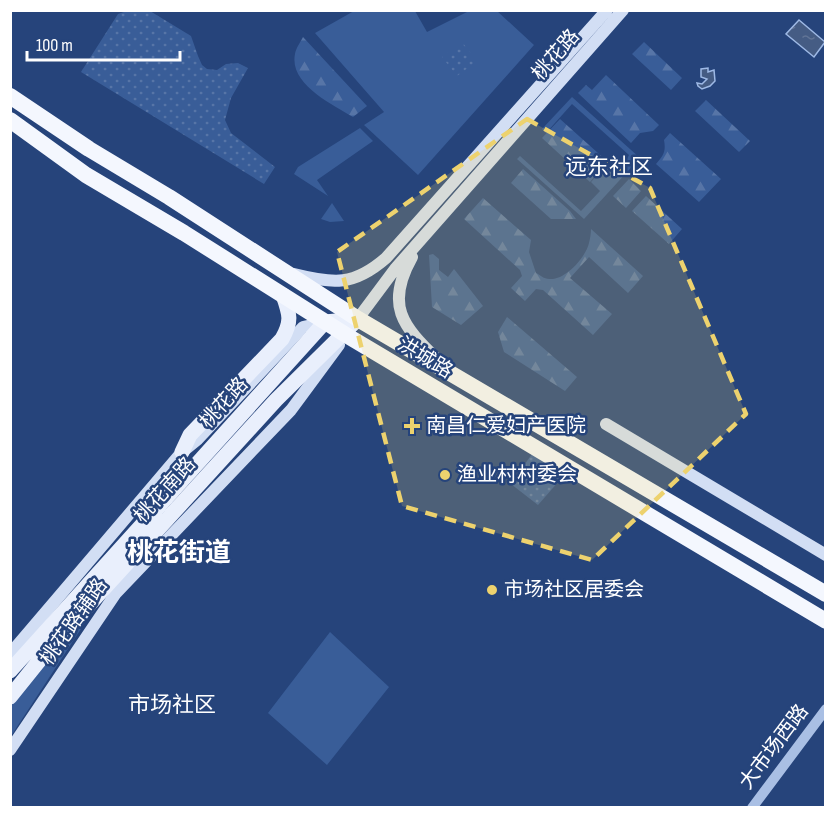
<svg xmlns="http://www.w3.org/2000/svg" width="836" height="818" viewBox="0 0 836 818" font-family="'Sofia Sans Condensed','Noto Sans SC',sans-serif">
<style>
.grass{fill:#395d98}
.forest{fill:url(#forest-firs)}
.park{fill:url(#park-dots)}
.water{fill:url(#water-ripples);stroke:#9eb9e5;stroke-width:1.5}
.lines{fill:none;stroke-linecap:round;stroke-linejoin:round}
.tertiary{stroke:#a9bfe4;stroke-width:10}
.secondary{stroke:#d2def4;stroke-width:12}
.primary{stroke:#e9effc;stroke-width:15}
.trunk{stroke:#f4f7fe;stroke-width:16}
.marked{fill:#edd26e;fill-opacity:0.2;stroke:#edd26e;stroke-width:4.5;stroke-dasharray:12 8;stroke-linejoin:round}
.poi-dot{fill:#edd26e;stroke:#26447b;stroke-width:2}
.labels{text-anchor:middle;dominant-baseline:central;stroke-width:5;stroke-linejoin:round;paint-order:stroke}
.street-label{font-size:20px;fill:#fff;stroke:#26447b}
.poi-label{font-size:20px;fill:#fff;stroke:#26447b;text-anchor:start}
.quarter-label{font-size:22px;fill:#fff;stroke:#26447b}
.district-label{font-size:26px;font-weight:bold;fill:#fff;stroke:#26447b}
</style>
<defs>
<pattern id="forest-firs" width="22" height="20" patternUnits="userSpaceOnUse" patternTransform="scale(1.5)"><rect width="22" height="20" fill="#395d98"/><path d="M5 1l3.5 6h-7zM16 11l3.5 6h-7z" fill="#5775a7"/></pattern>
<pattern id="park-dots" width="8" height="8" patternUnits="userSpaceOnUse" patternTransform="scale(1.5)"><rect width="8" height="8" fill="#395d98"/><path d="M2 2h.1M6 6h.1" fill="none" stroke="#5775a7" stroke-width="1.8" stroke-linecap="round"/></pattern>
<pattern id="water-ripples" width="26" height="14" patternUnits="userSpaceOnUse" patternTransform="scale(1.5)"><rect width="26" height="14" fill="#455c84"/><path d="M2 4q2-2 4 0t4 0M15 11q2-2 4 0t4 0" fill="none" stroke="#617496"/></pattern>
</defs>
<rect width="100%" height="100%" fill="#26447b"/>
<path class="grass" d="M354,11h61l12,21 42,-21h28l37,34 -116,130 -54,-50 20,-13 -69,-79z
M572,97l68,61 -56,61 -67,-60 3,-3 61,55 19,-20 -9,-9 15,-17 9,8 12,-14 2,-4 -57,-51 -26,29 -4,-4z
M360,128l13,13 -56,39 11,16 -34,-22 4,-7z
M332,203l12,18 -14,1 -9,-3z
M109,586l-98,150v-51z
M330,632l59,55 -62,78 -59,-52z"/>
<path class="forest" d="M303,37l64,69 -14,11c-21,-13 -64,-33 -58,-63 1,-6 5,-11 8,-17z
M644,42l38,36 -11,12 -39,-36z
M606,75l53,50 -6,6 -13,2 -9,10 -53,-50 8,-8 6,5z
M706,100l44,41 -11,11 -44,-41z
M560,119l48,43 -18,20 -48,-44z
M670,133l51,46 -22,23 -43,-38c8,-9 10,-13 8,-24z
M523,169l47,42 6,8h-25l-40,-36z
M629,179l12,12 -15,17 -13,-12z
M646,196l36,33 -13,15 -37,-33z
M483,198l48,42 -2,12 7,21c4,2 8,6 13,6 16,2 37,-22 40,-36 1,-4 2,-9 2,-14l52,47 -15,17 -39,-36 -19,21 42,36 -19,21 -50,-45 -7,-1 -11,12 -14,-13 11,-12 -2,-6 -56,-51z
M433,254l6,5v11l9,7 6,-8 29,37 -22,19 -29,-18 -3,-52z
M507,317l70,60 -12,14 -61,-39 -6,-20z"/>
<path class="park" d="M127,11h23l41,25 7,20 4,9 5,4 10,1 9,-6 12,-1 10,5 -17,30 -6,22 6,13 44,34 -11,17 -183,-112 37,-58z
M462,42l15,19 -20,15 -15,-19z
M534,451l32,22 -28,32 -27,-21z"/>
<path class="water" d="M799,20l26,22 -11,15 -28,-23z
M708,68v4l6,-2 1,11 -5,5 -8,3 -4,-3 -1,-3 5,1 5,-5 -6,-2v-8z"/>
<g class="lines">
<path class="tertiary" d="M752,808l74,-99"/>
<path class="secondary" d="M412,257c-27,48 -10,69 26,103
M294,274c40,10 60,12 92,-16l221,-248
M354,324l41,-55 228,-259
M606,424l220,131
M10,654l172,-202 16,-13 105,-112 22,-5
M10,750l106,-157 175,-183 48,-65"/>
<path class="primary" d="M182,452l8,-17 92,-96c10,-18 8,-24 1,-44
M10,671l315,-349 33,-3
M10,697l37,-46 229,-251 82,-81"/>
<path class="trunk" d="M10,96l79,53 80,48 189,122 468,275
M10,120l76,55 98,58 162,102 480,286"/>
</g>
<path class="marked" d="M527,119l123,69 96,226 -154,146 -190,-54 -65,-254z"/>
<g class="poi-dot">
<path d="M409 417h6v6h6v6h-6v6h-6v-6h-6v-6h6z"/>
<circle cx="445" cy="475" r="6"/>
<circle cx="492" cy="590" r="6"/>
</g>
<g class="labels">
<g class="street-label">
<text transform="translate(556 55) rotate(-49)">桃花路</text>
<text transform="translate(425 358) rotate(31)">洪城路</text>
<text transform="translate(224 403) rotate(-48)">桃花路</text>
<text transform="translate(165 490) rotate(-48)">桃花南路</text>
<text transform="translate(74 622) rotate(-55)">桃花路辅路</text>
<text transform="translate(774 747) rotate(-53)">大市场西路</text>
</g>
<g class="poi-label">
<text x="426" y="426">南昌仁爱妇产医院</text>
<text x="457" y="475">渔业村村委会</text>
<text x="504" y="590">市场社区居委会</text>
</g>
<g class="quarter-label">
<text x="609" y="167">远东社区</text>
<text x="172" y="705">市场社区</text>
</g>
<g class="district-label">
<text x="179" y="553">桃花街道</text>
</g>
</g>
<rect width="836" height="818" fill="none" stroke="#ffffff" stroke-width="24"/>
<path d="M27 51v9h153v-9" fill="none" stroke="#ffffff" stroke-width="3"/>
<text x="36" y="51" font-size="18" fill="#ffffff" stroke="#26447b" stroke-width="4.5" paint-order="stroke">100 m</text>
</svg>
